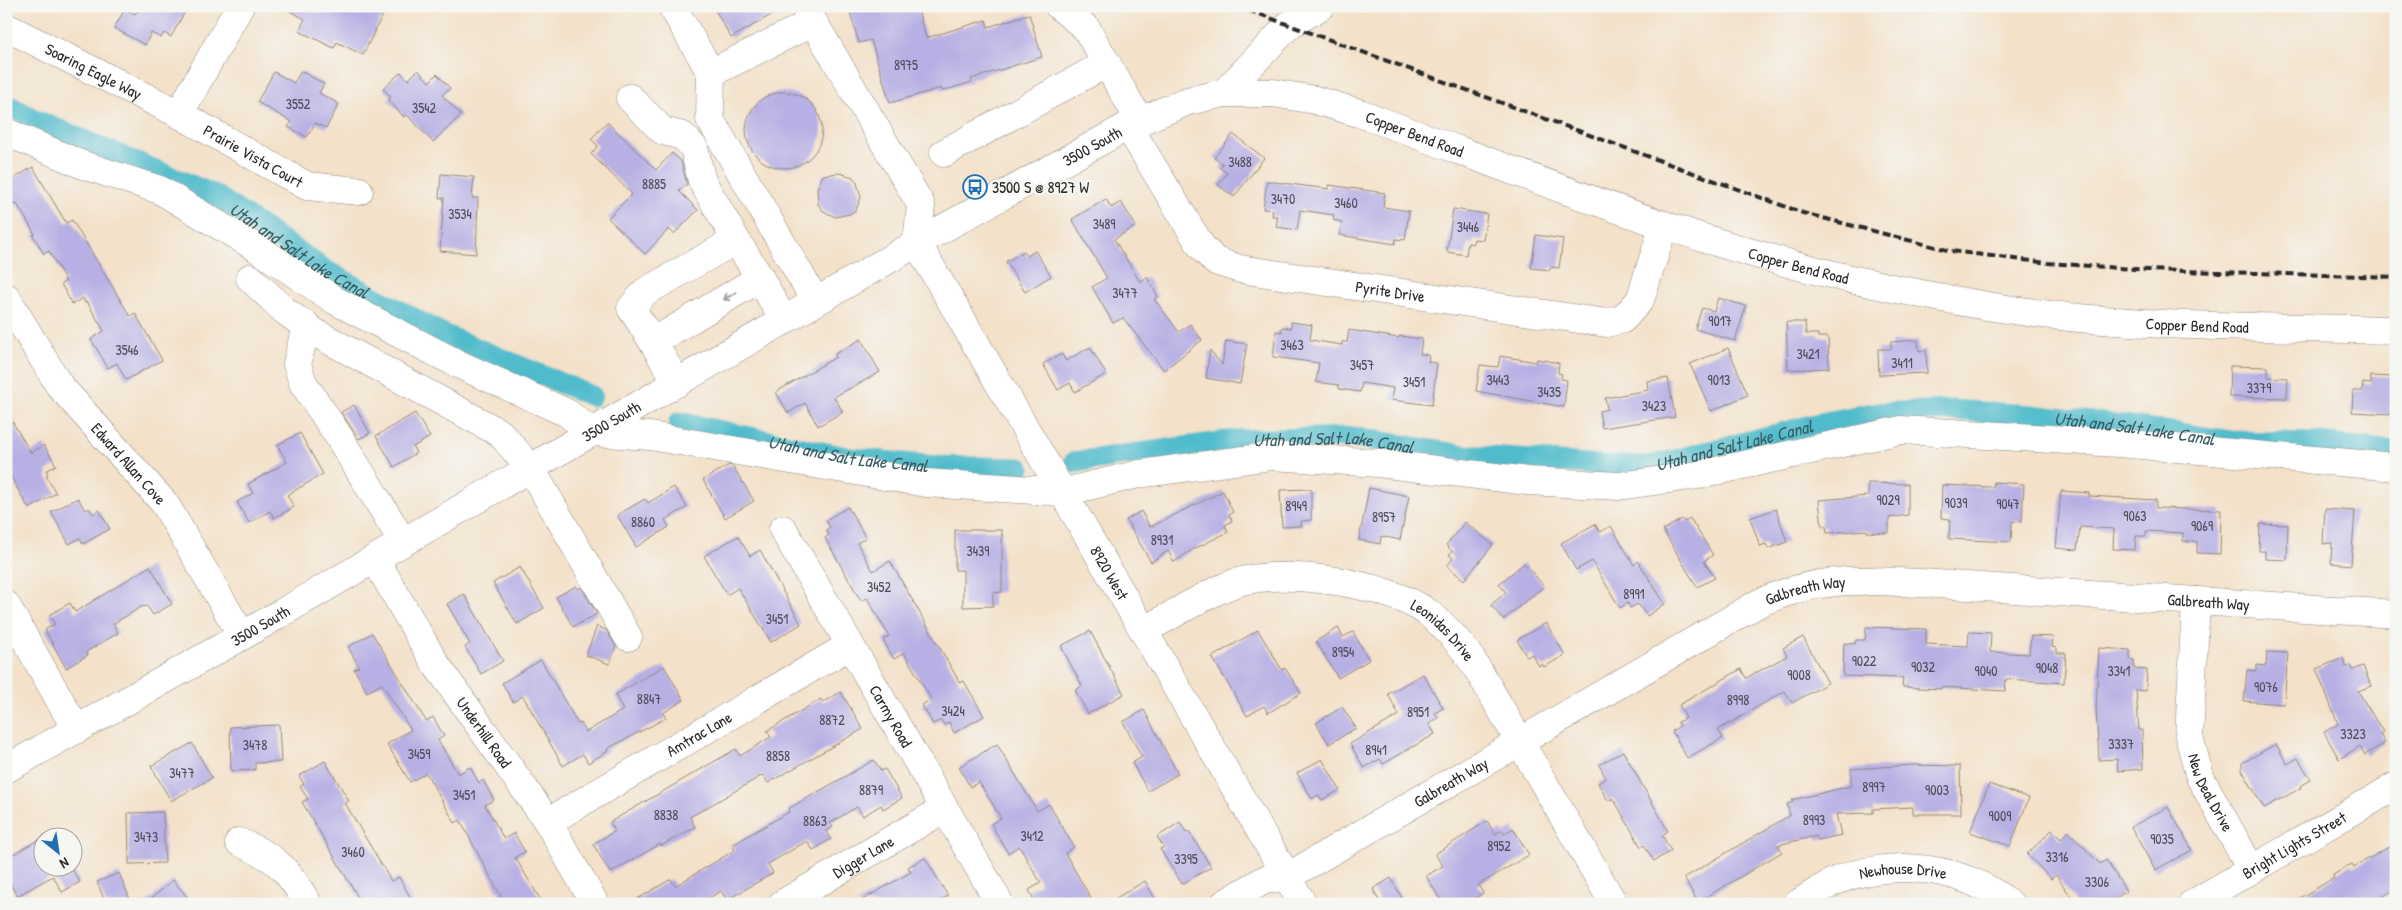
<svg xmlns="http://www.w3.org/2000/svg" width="2402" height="910" viewBox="0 0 2402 910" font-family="'Patrick Hand',sans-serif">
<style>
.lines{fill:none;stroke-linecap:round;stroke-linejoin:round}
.canal{stroke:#4fbbcb;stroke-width:21}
.building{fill:#b8b0e4}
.minor-casing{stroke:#8f867a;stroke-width:29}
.minor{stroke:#fff;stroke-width:28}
.rail{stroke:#2b2b2b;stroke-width:4;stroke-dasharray:8 4;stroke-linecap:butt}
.oneway{stroke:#a0a0a0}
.labels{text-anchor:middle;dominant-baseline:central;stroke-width:5;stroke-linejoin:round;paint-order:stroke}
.number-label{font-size:14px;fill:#4e4c59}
.street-label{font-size:16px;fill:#2b2b2b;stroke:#f6f6f2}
.poi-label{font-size:16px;fill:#2b2b2b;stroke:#f6f6f2;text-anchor:start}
.water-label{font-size:18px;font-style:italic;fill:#385d63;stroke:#f6f6f2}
</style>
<rect width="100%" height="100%" fill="#f6f6f2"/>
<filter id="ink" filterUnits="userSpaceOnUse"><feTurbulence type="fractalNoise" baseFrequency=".02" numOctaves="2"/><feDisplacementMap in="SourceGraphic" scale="10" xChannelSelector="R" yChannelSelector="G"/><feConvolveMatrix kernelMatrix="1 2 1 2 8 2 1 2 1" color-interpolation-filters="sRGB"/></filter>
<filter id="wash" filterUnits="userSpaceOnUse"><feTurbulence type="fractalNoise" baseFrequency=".0096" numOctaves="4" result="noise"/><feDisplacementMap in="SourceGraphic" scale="20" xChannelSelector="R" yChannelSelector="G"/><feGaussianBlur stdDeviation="1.12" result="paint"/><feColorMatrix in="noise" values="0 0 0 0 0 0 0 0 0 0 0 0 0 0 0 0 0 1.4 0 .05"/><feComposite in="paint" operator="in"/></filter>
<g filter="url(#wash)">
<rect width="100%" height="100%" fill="#f3e1c9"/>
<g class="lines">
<g class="canal">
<path id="s1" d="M6,104l30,16 179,75 112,76 118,64 147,61"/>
<path id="s2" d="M679,422l172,36 86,8 83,2"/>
<path id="s3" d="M1074,462l161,-22 119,-3 110,18 136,10 50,1 170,-43 53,-10 78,-3 79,5 101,11 100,15 89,2 76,8"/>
</g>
</g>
<g id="blocks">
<path class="building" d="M140,6h48l-17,31 -7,-4 -3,5 -10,-5 -6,12 -31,-17 11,-19 10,5z
M280,6h107l-24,49 -26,-13 -3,6 -35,-17 6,-12z
M713,6h74l-56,32z
M848,6h69l9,32 60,-18 2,7 41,-13 13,43 -71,22 1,3 -30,9 -1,-3 -51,15 -19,-63 -12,3z
M418,70l11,12 8,-8 13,14 -8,7 19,20 -28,27 -27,-28 -2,3 -16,-17 3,-3 -8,-8 18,-17 7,8z
M301,71l23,13 -5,9 20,11 -13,24 -11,-5 -8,14 -19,-10 4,-5 -35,-20 17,-30 20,11z
M746 130a38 38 0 1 1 76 0a38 38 0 1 1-76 0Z
M607,122l49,48 16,-17 9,8 6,23 -8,7 19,19 -24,24 -5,-5 -24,25 -37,-36 24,-24 -41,-40 7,-8 -7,-7z
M1233,134l31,24 -30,39 -16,-12 9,-12 -7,-5 3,-4 -9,-6z
M33,167l33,56 6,-3 58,96 5,-3 27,47 -36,20 -9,-17 -9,5 -17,-29 13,-8 -17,-29 -2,1 -2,-5 -11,6 -11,-20 5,-3 -17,-30 -5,3 -11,-19 2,-1 -18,-30 -3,1 -8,-13v-9z
M839,173l14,4 4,6 4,14 -5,13 -6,4 -15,3 -13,-7 -4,-6 -1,-15 6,-14z
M441,174l33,3 -2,21h6l-2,56 -36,-3 4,-53h-5z
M1267,181l62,8v-4l56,8 -2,14 26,4 -4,29 -9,-1 -1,5 -56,-9 3,-13 -9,-2 1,-5 -34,-5 -3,20 -21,-3 2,-11h-6l1,-6 -10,-1z
M1106,199l5,9 10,-6 15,24 -22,13 26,43 7,-5 11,20 -4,2 25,33 11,-8 12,16 -38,30 -41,-52 -10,5 -21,-36 15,-9 -35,-59z
M1453,209l34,5 -4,26 -9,-1 -1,5 -5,-1 -2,12 -19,-3z
M1536,235l27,4 -4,29 -9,-1v3l-19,-2z
M1024,251l3,5 8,-5 16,25 -26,16 -19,-30z
M1718,298l28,8 -11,35 -40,-12 7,-21 12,3z
M1291,322l21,3 -2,15 32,5v-3h5l2,-12 50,8v-2l23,3 -2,15 9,1 -1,7 9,1 -5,42 -41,-5 2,-12 -31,-5 -2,9 -21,-3v-4l-23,-3 3,-19 -46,-6 3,-26 6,1v-5l9,1z
M1786,322h19l1,12h12v3h10l1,31 -41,2z
M861,339l19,33 -46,25 9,15 -25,14 -13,-23 -17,10 -12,-21 60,-35 -1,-3z
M1918,340l1,11 7,-1 1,23 -48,2 -1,-26h13v-7z
M1226,341l21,3 -7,40 -34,-6 4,-28 12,15z
M1090,347l16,27 -31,18 -5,-9 -12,7 -15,-26 19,-10 4,7z
M1728,348l20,47 -37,16 -21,-47z
M1500,356l36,6 1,-3 22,4 -1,10 4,1 -1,5 6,1 -3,27 -88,-16 4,-26 18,2z
M2230,366l38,1v10l20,1 -1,20 -58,-1z
M2371,376l23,1 -2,37 -40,-2 1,-21h9l1,-8 8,1z
M1668,378l7,39 -73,11 -3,-17 8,-2 -2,-11 43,-8 -1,-9z
M354,405l16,28 -11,6 -18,-27z
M6,411l25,42 13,-8 12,20 -10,6 2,4 -2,1 10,17 -27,16 -23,-41z
M415,413l15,24 -17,10 3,6 -22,14 -18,-31z
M300,433l23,41 -36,21 7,12 -20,11 -4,-7 -21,12 -12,-21 16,-9 -5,-9 39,-22 -10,-17z
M729,465l4,1 21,35 -29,17 -22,-38z
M1994,482l30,2 -2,38 -10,-1 -1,21 -62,-3 1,-20 -9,-1 1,-33 51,2z
M1868,483l40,1v31l-19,3v15l-22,-1v-2l-40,3 -1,-7 -4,1 -3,-27 49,-4z
M674,487l13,20 -22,13 4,7 -33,20 -19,-32 28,-16 3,4z
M1369,488l40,8 -9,44 -19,-4 -1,8 -21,-4z
M1311,489v31l-10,1 1,5 -20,1 -2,-37z
M1223,491l10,21 -4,2 3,7 -7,4 3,7 -36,18 -18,12 -6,-11 -17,11 -25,-42 15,-9 9,16z
M2061,491l28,2v3l67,4v8l65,2 -1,44 -23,-1v-11l-14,-1v-8l-37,-2v5h-10l-1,14 -22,-1 1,-20 -34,-2 -3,23 -21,-2z
M78,498l7,12 4,-2 4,6 6,-4 11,19 -27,15 -3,-6 -11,6 -18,-32z
M848,507l18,31 -9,5 16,28 17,-10 70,122 4,-2 20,35 -30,17 -5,-11 -5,3 -3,-5 -8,4 -11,-19 9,-6 -27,-46 -10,6 -11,-19 6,-4 -22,-38 -6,3 -36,-63 4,-3 -3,-5 4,-3 -4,-7z
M1776,509l11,33 -19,7 -2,-5 -6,2 -10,-28z
M2325,509l30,2 -4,54 -20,-2 1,-20 -9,1z
M1690,518l23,37 -9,6 11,17 -18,9 -34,-57 19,-11 3,3z
M1465,522l28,23 -29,35 -17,-14 6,-8 -4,-3 3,-4 -6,-6z
M1595,524l5,8 11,-6 23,39 4,-4 27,43 -18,12 -9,-12 -8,4 -2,-5 -8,5 -28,-47 -16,9 -15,-27z
M2260,524l28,1 -1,35 -22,-1v-8h-6z
M955,530h47v62l-9,1v13l-30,1v-37h-8z
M738,536l12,20 10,-6 41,74 -30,18 -33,-54 -11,7 -23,-39z
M1524,563l20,23 -41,34 -12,-15 15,-13 -7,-8z
M150,566l22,38 -19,11 -6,-9 -6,1 -28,17 5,9 -32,19 2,3 -22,13 -21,-38 10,-6 -6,-9 21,-12 5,9z
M520,567l24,41 -27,16 -24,-41z
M576,586l2,3 3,-2 16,27 -24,13 -17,-30z
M464,594l39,67 -22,13 -16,-27 5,-3 -23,-40z
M1546,623l19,32 -21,12 -2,-3 -3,2 -7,-12 -5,3 -10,-17z
M597,626l9,4 10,16 -7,18 -23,-9z
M1866,627l60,2v15l42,2 1,-14 22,1 -1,19 39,2 2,-18 22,1 -1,10 5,1v5h9l-2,30 -58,-4 -1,12 -64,-4 -1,2 -38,-2 1,-9 -60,-2 1,-33 11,1 1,-4h9z
M1338,628l5,9 10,-5 16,28 -31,18 -22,-37z
M1258,630l24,40 3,-2 16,25 -33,20 -4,-7 -17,10 -35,-59z
M1090,631l34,63 -36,20 -13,-24 7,-4 -21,-40z
M372,633l54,88 7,-4 11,19 -6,4 20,34 12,-7 9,16 4,-3 11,20 -9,5 19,34 10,-6 11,19 -10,5 28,47h-38l-45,-84 -5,3 -29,-50 -16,9 -23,-38 24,-14 -29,-46 -15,8 -13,-23 5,-2 -11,-20z
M1803,637l25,46 -36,20 -7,-12 -67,39 5,8 -36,20 -15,-27 8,-5 -2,-4 8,-4 -7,-13 62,-36 5,9 41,-22 -4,-8z
M2099,648l31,2v9l4,1v9l13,1 -1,21 -10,-1 3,40h3l1,39 -25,2 -1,-12 -18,1 -3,-53z
M2267,652l21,1 -4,51 -40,-3 3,-31 9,1 1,-6 9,1z
M2343,658l3,9 5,-2 2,5 10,-4 8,20 -13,5 25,41 -3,2 5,9 -20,12 -5,-9 -21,13 -15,-27 14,-8 -22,-55z
M541,660l37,64 3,-1 5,9 37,-22 -8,-15 49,-29 20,34 -21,13 3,5 -59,31 1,2 -20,12 -5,-9 -20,12 -40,-70 -10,6 -11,-19z
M1423,674l20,34 -8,5 3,5 -9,6 6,10 -52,30 -3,-5 -16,9 -14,-24 49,-29 -11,-21z
M841,692l22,37 -95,54 -5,-8 -73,42 5,10 -34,19 -1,-2 -50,29 -17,-29 22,-13 -5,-9 126,-73 4,7 31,-19 -4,-6 54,-32 2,3z
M1342,707l14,21 -27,16 -13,-21z
M1144,710l34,64 -30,17 -16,-28 10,-6 -19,-35z
M279,725l2,37 -26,1v7l-24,1 -1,-44z
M192,743l20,35 -41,23 -20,-35z
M997,744l40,67 12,-7 25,43 -9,6 29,51h-58l-7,-14 12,-7 -22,-37 -11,7 -17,-29 10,-6 -22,-36 -9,5 -11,-20z
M2276,744l11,20 11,-6 13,22 -11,6 1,2 -37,20 -22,-38v-7z
M1623,751l45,80 -6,4 9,16 -17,10 -10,-16 -3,2 -28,-49 -5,3 -10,-18 8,-5 -7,-13z
M1322,759l18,31 -18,10 -4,-5 -6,4 -15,-26z
M874,760l7,11 4,-2 17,29 -19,11 -2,-4 -18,11 -6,-9 -27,16 3,4 -7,4 5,8 -18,11 -6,-9 -39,23 5,9 -46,27 -6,-9 -22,13h-70l42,-25 4,7 60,-36 -3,-5 57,-33 -1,-3z
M325,761l24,40 -4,2 46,78 8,-4 15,27h-52l-60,-102 6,-3 -8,-12 4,-3 -5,-8z
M1912,765l48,1 1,48h-48v-7l-40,2v4l-37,1 5,21 -23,5 -2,-4 -38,9 4,7 -84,50 -14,-24 106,-63 -3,-11 6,-2 -1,-2 59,-14v-17z
M1989,784l40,14 -19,48 -40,-14z
M2168,807l24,43 -37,20 -24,-43z
M163,812l2,51 -36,1 -1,-51z
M1487,821l8,13 7,-4 2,4 9,-6 16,27 -51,30 5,8 -17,11h-23l-17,-28 17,-10 -8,-12z
M1180,822l6,10 3,-1 22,36 -29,17 -22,-35 4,-2 -7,-10z
M2052,830l9,9 7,-8 32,33 6,-4 20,31 -18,13h-32l-20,-29 -5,4 -24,-25z
M42,838v30h29l9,14 -18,10 -9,-16 -36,20 -11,-20v-18z
M2396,843v46l-26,15h-81l45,-26 -1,-3 19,-11 2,3z
M925,858l23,38 -13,8h-80l56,-32 -3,-5z
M119,873l13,31h-26l-9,-22z
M1391,878l14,26h-24l-8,-15z
M173,880l20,24h-48z
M1145,881l13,23h-52z"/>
</g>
</g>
<g filter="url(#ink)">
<use href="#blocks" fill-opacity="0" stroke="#8f867a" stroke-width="1"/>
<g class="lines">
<g class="minor-casing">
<g id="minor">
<path d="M672,6l39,67 -1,46 106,183"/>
<path id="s4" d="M804,6l117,199 -4,38 386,661"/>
<path d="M1059,6l27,22 54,93"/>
<path id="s5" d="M6,27l173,87 128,72 52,5"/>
<path d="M711,73l102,-51"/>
<path d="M1224,93l65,-68 32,-19"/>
<path d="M630,98l33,33 20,5 11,12 8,33 34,59"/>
<path d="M179,114l61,-108"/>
<path id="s6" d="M1128,126l73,120 14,15 25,8 366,54 17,-4 17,-19 24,-75"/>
<path d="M6,132l77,33 77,25 97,58 79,53 122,63 109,49 25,19 58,4 276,47 138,9 75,-18 133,-18 106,7 150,18 91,5 79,-11 203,-45 217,13 278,24"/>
<path d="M944,153l163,-90"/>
<path d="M250,278l35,33 29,21 186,101 31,36 97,168"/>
<path id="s7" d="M6,297l53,88 106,119 77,132"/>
<path d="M306,325l-9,39 6,19 36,54 64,105"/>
<path d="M653,342l-22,-34 14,-16 91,-52 24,38"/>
<path d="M677,383l-24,-41 107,-64 24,43"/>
<path id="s8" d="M783,529l217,375"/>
<path id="s9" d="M375,559l60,104 113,159 47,82"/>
<path id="s10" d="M2196,601l-7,136 11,40 51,92"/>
<path d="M6,605l70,124"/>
<path id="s11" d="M1144,630c30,-15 60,-36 91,-47 47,-16 152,0 192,29 21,16 36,34 50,56l137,236"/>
<path id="s12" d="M6,769l236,-133 675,-393 211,-117 60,-25 36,-8h49l42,7 44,13c172,63 344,136 524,173 65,14 131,26 196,32 105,10 211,9 317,12"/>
<path id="s13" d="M548,822l301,-176"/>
<path d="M239,842c38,16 48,26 69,62"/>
<path id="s14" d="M782,904l162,-95"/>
<path id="s15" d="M1224,904l40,-24 23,-3 472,-274c60,-27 98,-23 162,-20l475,31"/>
<path id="s16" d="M1797,904c14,-8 28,-19 43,-25 56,-20 122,-13 170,25"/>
<path id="s17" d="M2192,904l204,-118"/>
</g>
</g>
<use href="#minor" class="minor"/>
<path class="rail" d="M1237,6l566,207 148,38 97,12 100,7 248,7"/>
</g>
<defs><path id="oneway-shaft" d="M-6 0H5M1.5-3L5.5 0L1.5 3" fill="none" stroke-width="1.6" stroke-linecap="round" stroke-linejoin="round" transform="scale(1.25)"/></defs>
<use class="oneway" href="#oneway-shaft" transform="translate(730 296) rotate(149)"/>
</g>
<defs>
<g id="bus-ring" transform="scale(1.25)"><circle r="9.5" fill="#f6f6f2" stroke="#1f6fb2" stroke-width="1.5"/><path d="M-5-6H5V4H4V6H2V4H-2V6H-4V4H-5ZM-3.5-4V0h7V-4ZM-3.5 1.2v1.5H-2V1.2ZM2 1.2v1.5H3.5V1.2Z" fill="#1f6fb2"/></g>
</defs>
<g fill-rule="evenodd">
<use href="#bus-ring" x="975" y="187"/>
</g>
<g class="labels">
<g class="number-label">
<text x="906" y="64">8975</text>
<text x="298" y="103">3552</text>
<text x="424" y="107">3542</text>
<text x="1240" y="161">3488</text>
<text x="654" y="183">8885</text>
<text x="1283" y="198">3470</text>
<text x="1346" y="202">3460</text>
<text x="460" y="213">3534</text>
<text x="1104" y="223">3489</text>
<text x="1468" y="226">3446</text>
<text x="1125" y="292">3477</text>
<text x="1720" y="320">9017</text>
<text x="1292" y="344">3463</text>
<text x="127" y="349">3546</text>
<text x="1808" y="353">3421</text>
<text x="1902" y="362">3411</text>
<text x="1362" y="364">3457</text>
<text x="1498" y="379">3443</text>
<text x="1719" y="379">9013</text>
<text x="1414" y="381">3451</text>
<text x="2259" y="387">3379</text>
<text x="1549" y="391">3435</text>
<text x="1654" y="405">3423</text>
<text x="1888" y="499">9029</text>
<text x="1956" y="502">9039</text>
<text x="2008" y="503">9047</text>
<text x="1296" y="505">8949</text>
<text x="2135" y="515">9063</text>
<text x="1384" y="516">8957</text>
<text x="643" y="521">8860</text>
<text x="2202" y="525">9069</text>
<text x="1162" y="539">8931</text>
<text x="978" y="550">3439</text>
<text x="879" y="586">3452</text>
<text x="1634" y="593">8991</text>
<text x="777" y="618">3451</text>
<text x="1343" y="651">8954</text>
<text x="1864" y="660">9022</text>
<text x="1923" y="666">9032</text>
<text x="2047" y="667">9048</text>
<text x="1986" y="670">9040</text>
<text x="2119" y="670">3341</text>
<text x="1799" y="674">9008</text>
<text x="2266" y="686">9076</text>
<text x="649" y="698">8847</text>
<text x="1738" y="699">8998</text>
<text x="953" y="710">3424</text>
<text x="1418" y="711">8951</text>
<text x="832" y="719">8872</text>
<text x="2353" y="733">3323</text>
<text x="2121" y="743">3337</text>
<text x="255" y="744">3478</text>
<text x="1376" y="749">8941</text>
<text x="419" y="753">3459</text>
<text x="778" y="755">8858</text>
<text x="182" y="772">3477</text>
<text x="1874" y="786">8997</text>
<text x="871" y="789">8879</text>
<text x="1937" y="789">9003</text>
<text x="464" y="794">3451</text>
<text x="666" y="814">8838</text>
<text x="2000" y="815">9009</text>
<text x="1814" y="819">8993</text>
<text x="815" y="820">8863</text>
<text x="1032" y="835">3412</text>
<text x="146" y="836">3473</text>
<text x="2162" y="838">9035</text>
<text x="1499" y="845">8952</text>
<text x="353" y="851">3460</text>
<text x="2057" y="856">3316</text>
<text x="1186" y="858">3395</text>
<text x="2097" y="881">3306</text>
</g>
<g class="street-label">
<text stroke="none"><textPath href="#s5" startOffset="98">Soaring Eagle Way</textPath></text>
<text stroke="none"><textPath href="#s12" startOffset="1592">Copper Bend Road</textPath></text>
<text stroke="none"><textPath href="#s12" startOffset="1252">3500 South</textPath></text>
<text stroke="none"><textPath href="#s5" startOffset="279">Prairie Vista Court</textPath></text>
<text stroke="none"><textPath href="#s12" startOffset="1998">Copper Bend Road</textPath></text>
<text stroke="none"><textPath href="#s6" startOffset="339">Pyrite Drive</textPath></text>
<text stroke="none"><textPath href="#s12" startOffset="2402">Copper Bend Road</textPath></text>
<text stroke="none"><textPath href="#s12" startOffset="698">3500 South</textPath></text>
<text stroke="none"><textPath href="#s7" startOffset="208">Edward Allan Cove</textPath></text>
<text stroke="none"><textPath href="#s4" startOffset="651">8920 West</textPath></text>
<text stroke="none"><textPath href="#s15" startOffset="664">Galbreath Way</textPath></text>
<text stroke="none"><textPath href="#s15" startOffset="1069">Galbreath Way</textPath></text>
<text stroke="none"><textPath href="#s12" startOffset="292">3500 South</textPath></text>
<text stroke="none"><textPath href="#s11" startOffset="325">Leonidas Drive</textPath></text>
<text stroke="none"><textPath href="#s8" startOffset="216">Carmy Road</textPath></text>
<text stroke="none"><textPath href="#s9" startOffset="205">Underhill Road</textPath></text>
<text stroke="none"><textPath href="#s13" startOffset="175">Amtrac Lane</textPath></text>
<text stroke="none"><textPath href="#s15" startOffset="259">Galbreath Way</textPath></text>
<text stroke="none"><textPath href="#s10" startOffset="196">New Deal Drive</textPath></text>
<text stroke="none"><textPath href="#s17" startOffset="118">Bright Lights Street</textPath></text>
<text stroke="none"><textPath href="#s14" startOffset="94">Digger Lane</textPath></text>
<text stroke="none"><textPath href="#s16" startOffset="114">Newhouse Drive</textPath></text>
</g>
<g class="poi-label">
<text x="992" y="187">3500 S @ 8927 W</text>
</g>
<g class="water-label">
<text stroke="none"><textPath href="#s1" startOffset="329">Utah and Salt Lake Canal</textPath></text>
<text stroke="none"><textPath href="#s3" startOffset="1071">Utah and Salt Lake Canal</textPath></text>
<text stroke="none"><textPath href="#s3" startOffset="261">Utah and Salt Lake Canal</textPath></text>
<text stroke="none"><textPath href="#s3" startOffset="666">Utah and Salt Lake Canal</textPath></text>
<text stroke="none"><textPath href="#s2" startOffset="172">Utah and Salt Lake Canal</textPath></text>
</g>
</g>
<rect width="2402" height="910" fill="none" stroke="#f6f6f2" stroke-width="25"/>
<g transform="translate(58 852) rotate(150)"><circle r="24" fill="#f6f6f2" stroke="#a5a5a2"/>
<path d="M0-4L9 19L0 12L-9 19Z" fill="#1f6fb2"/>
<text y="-8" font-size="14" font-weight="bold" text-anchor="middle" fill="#2b2b2b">N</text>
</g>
</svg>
